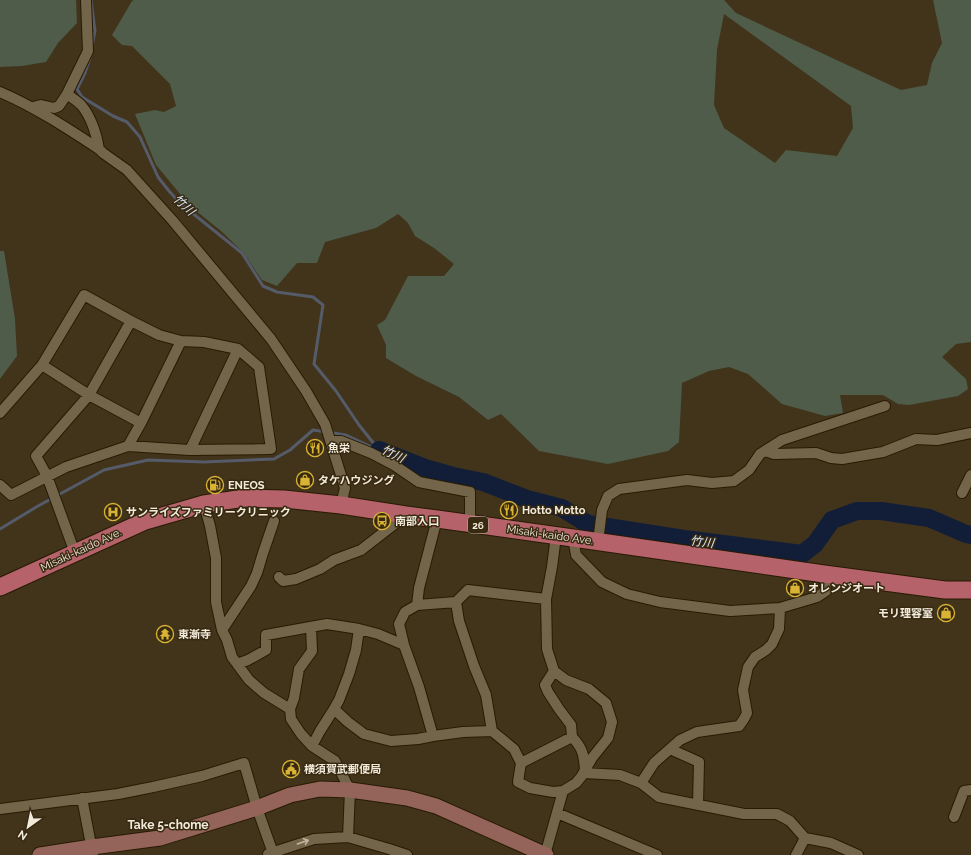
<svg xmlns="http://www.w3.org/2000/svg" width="971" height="855" viewBox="0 0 971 855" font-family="Raleway,'Noto Sans JP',sans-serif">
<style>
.green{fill:#4e5c49;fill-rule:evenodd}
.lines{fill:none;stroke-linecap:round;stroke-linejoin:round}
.stream{stroke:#555b69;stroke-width:3}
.river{stroke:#121e38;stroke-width:18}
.street-casing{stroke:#281b03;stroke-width:12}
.secondary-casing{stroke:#281b03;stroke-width:17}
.primary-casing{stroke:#281b03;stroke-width:19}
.street{stroke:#73654a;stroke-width:10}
.secondary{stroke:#94645a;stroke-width:15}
.primary{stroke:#b5626a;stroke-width:17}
.oneway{stroke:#bfb5a1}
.labels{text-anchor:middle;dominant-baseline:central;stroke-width:3;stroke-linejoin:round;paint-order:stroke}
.shield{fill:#372a11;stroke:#bab09e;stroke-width:1}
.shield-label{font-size:10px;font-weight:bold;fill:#f2eadb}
.poi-label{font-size:11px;font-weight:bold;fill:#f2eadb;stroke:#372a11;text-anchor:start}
.street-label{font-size:11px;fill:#f2eadb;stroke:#372a11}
.water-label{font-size:12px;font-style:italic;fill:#d9e5fb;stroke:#372a11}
.neighbourhood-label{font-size:12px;font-weight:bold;fill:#f2eadb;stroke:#372a11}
</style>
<rect width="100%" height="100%" fill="#41341b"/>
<path class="green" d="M0,0h76l1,23 -19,20 -12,19 -24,4 -22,1z
M134,0h590l12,13 165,77 26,-5 5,-22 10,-20 -9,-43h38v342l-15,2 -14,13 24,22 2,10 -10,7 -49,9 -11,-1 -15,-9h-43l3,18 -18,3 -43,-12 -34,-30 -19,-7 -20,4 -27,12 -3,59 -11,9 -60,13 -69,-13 -38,-37 -13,6 -29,-23 -43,-21 -30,-18v-13l-9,-20 8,-5 23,-44h36l10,-12 -20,-16 -19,-12 -7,-13 -10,-9 -22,14 -51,14 -8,21h-20l-20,23 -15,-6 -19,-28 -22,-21 -31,-25 -34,-41 -21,-51 20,-4 9,2 12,-6 -6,-22 -38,-38 -10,-1 -10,-10 20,-34zM724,14l127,92 2,22 -16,28 -51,-6 -11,13 -51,-35 -10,-23 3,-55z
M0,251h4l11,68 2,37 -17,23z"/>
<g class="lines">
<path class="stream" d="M91,0l4,31 -3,15
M91,55l-6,18 -8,16 5,8 31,19 14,6 13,15 18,40 11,14 12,13 61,49 21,33 14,6 36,5 10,8 -9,59 22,27 23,34 20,25
M0,529l38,-23 66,-36 44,-10 56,2 70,-3 16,-9 23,-20 33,5 32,15"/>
<path class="river" d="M379,450l46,18 28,8 30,6 44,17 35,9 26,16 96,15 118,15 13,-10 17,-24 25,-9h24l48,7 37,16 5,1"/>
<g class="street-casing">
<path id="street" d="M0,92c35,15 67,36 99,57l4,4 24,17 46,51 98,118 35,52 19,33 20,64 -4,17
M67,94c5,4 11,7 15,12 9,11 15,29 17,43
M33,107l8,-2 13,3 5,-2 8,-12 21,-43 -2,-51
M42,365l47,30 52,28
M0,413l42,-48 42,-70 47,26 -42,74 -53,61 11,20 28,77
M331,441h10l30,12 23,12 25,17 51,10v32
M128,446l13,-23 40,-82
M190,450l48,-101
M765,451l9,3 42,-1 15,5 11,1 41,-7 33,-13 21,1 34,-7
M0,485l11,10 55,-28 62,-21 62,4 81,-1 -12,-82 -21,-18 -34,-7 -23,-1 -22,-6 -28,-14
M962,493l9,-18
M204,504l6,22 6,32v44l6,28 5,10 5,17 17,23 15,13 26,16
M573,538l3,17 26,27 25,12 33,8 70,9 50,-3 37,-11 9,-6 -2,-17
M598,542l4,-32 6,-14 11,-7 68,-9 25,3 22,-2 15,-11 11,-16 22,-14 103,-34
M279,577l4,4 13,-2 24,-10 14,-9 27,-10 45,-35
M417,605l2,-17 18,-69
M311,627l1,24 -13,18 -5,29 -4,11 1,10 10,15 11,12 23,15 15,29 -2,47
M222,630l29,-44 6,-13 6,-20 11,-32
M237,664l11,-4 18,-10v-15l61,-11 32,5 19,5 26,11
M554,671l-9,14 3,7 11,17 12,16 1,12
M334,709l14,13 16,12 27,7 27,-2 15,-3 30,-4 29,-1 22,18 7,14 -3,19 12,6 23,4 10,-1
M492,731l-6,-36 -12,-29 -15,-45 -3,-19 12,-12 78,9
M433,736l-14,-49 -15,-42 -5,-21 6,-12 12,-7 39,-3
M312,746l8,-15 14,-22 5,-9 10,-26 7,-24 3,-21
M670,749l29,13 -1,43
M521,763l51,-26c11,11 12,19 13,33
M584,773l36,2 21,8 18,14 85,17h33l13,7 15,17 26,5 27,12
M641,783l13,-20 26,-23 17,-8 42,-6 5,-7 3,-6 -4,-23 5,-23 7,-10 11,-7 6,-6 7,-15 1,-21
M82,798l11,57
M0,809l118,-15 35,-7 49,-11 42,-13 13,45 16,45v2
M557,813l100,42
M954,817l10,-26 7,-1
M268,854l46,-15 34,-2 41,12 18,6
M545,855l18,-64 13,-8 5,-6 11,-19 16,-20 4,-16 -6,-19 -17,-14 -23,-9 -12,-9 -7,-22 -1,-50 6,-32 4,-31
M796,855l9,-17"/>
</g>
<g class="secondary-casing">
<path id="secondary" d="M40,855l52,-8 68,-9 97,-30 33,-13 30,-6 30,1 57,8 29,8 110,49"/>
</g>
<g class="primary-casing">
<path id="primary" d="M0,587l145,-66 59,-17 41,-6 39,1 57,6 65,10 31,4 136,19 251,36 121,16h26"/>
</g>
<use href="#street" class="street"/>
<use href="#secondary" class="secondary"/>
<use href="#primary" class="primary"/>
</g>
<defs><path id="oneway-shaft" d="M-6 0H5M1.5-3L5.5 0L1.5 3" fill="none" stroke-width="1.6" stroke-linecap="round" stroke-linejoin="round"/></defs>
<use class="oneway" href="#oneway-shaft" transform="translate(303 842) rotate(-19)"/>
<defs>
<g id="restaurant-ring" transform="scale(0.9)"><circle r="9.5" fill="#372a11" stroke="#d9b334" stroke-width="1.5"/><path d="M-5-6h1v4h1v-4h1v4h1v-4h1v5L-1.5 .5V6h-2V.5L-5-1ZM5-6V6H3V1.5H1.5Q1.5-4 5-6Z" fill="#d9b334"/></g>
<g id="shop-ring" transform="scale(0.9)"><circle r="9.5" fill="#372a11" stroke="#d9b334" stroke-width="1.5"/><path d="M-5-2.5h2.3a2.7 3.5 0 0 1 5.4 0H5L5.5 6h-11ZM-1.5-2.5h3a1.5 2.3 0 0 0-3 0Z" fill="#d9b334"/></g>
<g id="fuel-ring" transform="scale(0.9)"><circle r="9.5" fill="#372a11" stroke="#d9b334" stroke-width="1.5"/><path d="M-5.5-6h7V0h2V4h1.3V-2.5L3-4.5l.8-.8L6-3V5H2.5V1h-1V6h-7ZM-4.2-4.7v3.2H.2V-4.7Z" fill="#d9b334"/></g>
<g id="hospital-ring" transform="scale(0.9)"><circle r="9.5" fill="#372a11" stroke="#d9b334" stroke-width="1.5"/><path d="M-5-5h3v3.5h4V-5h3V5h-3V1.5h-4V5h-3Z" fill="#d9b334"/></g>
<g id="bus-ring" transform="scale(0.9)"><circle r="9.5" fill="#372a11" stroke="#d9b334" stroke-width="1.5"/><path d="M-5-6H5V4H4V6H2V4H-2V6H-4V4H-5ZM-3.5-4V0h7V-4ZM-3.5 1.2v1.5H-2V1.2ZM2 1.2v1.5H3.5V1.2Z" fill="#d9b334"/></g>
<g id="temple-ring" transform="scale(0.9)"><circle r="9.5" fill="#372a11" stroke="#d9b334" stroke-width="1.5"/><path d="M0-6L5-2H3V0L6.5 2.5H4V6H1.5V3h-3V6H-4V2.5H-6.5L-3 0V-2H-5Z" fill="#d9b334"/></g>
<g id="civic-ring" transform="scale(0.9)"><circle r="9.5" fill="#372a11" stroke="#d9b334" stroke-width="1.5"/><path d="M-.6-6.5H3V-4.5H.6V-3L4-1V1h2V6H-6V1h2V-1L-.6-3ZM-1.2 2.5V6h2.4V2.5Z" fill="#d9b334"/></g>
</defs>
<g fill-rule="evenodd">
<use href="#restaurant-ring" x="315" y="448"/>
<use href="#shop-ring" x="305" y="480"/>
<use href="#fuel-ring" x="215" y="485"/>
<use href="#restaurant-ring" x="509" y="510"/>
<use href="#hospital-ring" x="113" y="512"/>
<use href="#bus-ring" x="382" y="521"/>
<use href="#shop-ring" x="795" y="588"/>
<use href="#shop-ring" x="946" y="613"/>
<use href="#temple-ring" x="165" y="634"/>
<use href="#civic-ring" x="291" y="769"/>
</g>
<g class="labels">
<rect class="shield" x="468" y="517" width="20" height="16" rx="3"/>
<g class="shield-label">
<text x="478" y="525">26</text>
</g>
<g class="poi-label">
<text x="328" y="448">魚栄</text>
<text x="318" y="480">タケハウジング</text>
<text x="228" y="485">ENEOS</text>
<text x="522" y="510">Hotto Motto</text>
<text x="126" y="512">サンライズファミリークリニック</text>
<text x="395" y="521">南部入口</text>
<text x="808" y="588">オレンジオート</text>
<text x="933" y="613" text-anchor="end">モリ理容室</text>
<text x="178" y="634">東漸寺</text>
<text x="304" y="769">横須賀武郵便局</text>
</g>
<g class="street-label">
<text transform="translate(550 535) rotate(8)">Misaki-kaido Ave.</text>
<text transform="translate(81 550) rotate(-25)">Misaki-kaido Ave.</text>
</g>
<g class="water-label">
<text transform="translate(184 205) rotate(43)">竹川</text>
<text transform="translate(393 454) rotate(25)">竹川</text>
<text transform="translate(702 542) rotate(7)">竹川</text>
</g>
<g class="neighbourhood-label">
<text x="168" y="825">Take 5-chome</text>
</g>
</g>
<g transform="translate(28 827) rotate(213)" stroke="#372a11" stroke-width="3" paint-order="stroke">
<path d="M0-3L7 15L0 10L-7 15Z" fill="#f2eadb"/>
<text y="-6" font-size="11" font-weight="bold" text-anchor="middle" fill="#f2eadb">N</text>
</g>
</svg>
